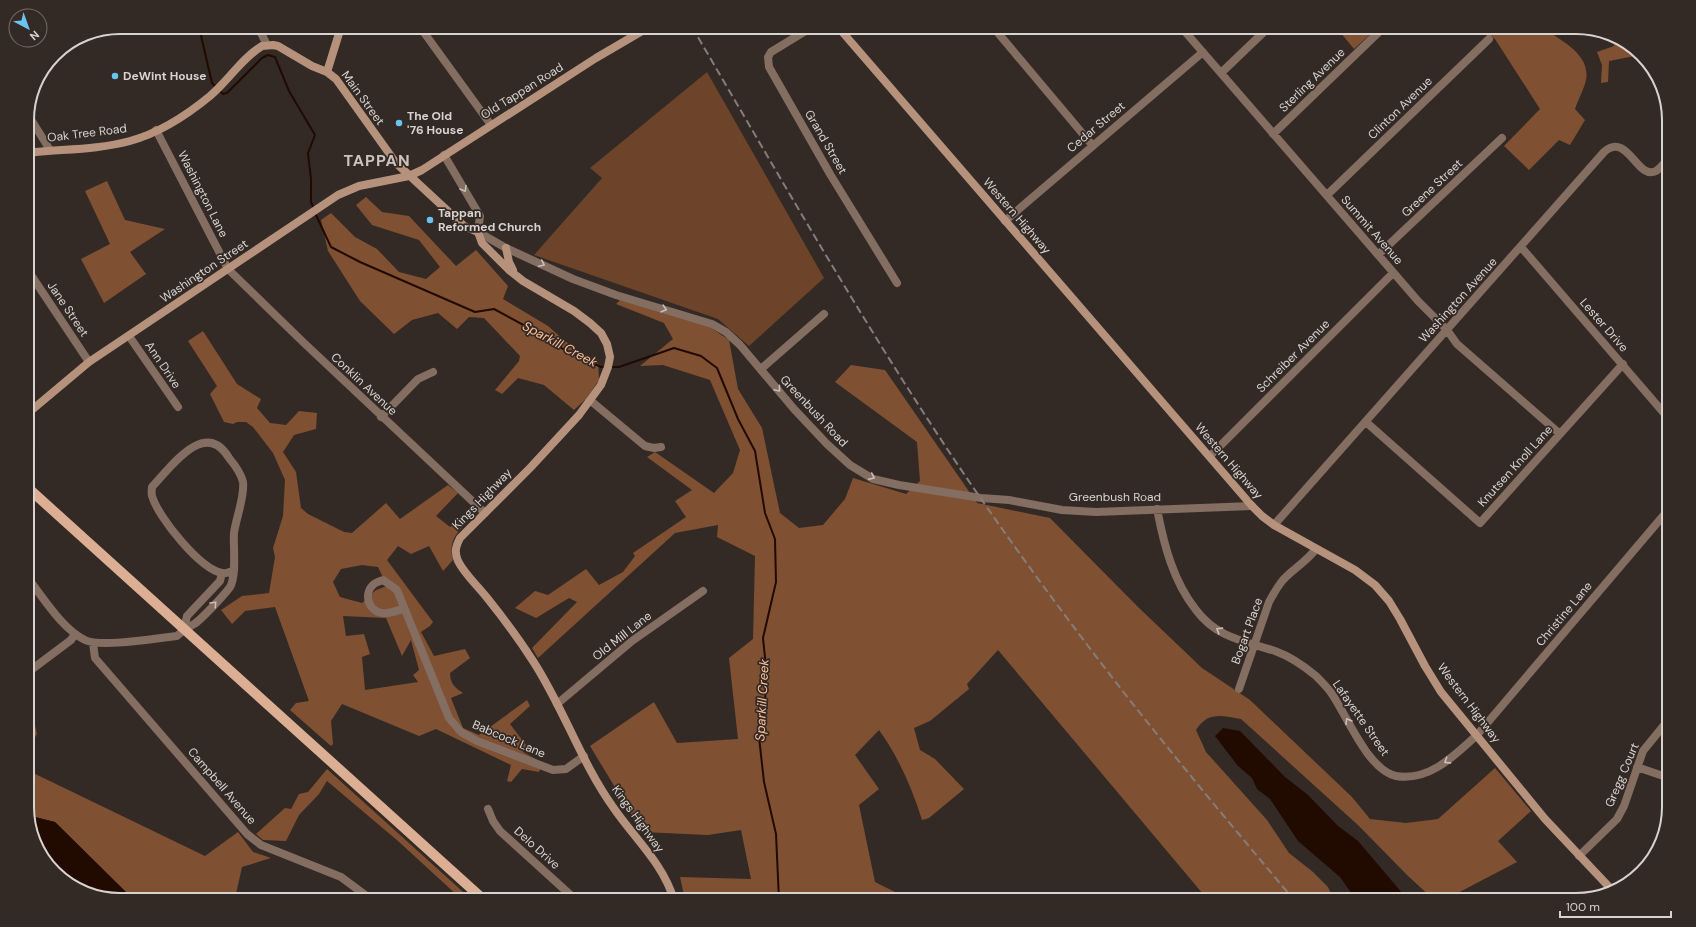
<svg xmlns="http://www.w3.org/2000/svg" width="1696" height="927" viewBox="0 0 1696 927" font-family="'DM Sans',sans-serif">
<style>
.green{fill:#6d432a}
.forest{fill:#805033;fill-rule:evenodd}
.water{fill:#210a00}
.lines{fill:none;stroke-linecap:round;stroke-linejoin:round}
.stream{stroke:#210a00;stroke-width:2}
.street{stroke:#846d61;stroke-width:8}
.secondary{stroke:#b6927d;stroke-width:8}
.primary{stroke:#dcae93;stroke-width:10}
.rail{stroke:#857d79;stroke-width:2;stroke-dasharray:8 4;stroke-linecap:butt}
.oneway{stroke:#c8bfba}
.poi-dot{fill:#68c4f0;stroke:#332a25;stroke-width:1.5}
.labels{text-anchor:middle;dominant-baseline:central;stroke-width:3.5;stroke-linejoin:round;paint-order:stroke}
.poi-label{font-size:12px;font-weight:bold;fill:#d9d3d0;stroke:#332a25;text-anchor:start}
.street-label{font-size:12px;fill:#d9d3d0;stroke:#332a25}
.water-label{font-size:13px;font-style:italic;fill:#fdbf9b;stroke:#332a25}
.district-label{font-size:16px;font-weight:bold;letter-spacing:1px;fill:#cec2bc;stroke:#332a25}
.rim{fill:none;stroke:#d9d3d0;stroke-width:2}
</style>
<rect width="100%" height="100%" fill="#332a25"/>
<path class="green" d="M707,72l117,206 -75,68 -31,-27 -184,-64 68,-77 -12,-10z"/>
<path class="forest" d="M1336,27h25l3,3 3,-3h11l-24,22z
M1481,27h62v1c17,12 48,26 43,52 -2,9 -8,20 -11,29l10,11 -15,25 -11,-5 -30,30 -25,-24 36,-37 -45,-70z
M1614,37l8,2 18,16 -31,6 -1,21 -7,1 1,-18 -5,-13 17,-6z
M107,181l18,39 40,9 -35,23 16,22 -42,29 -23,-44 29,-15 -25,-53z
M366,197l16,15 27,4 47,50 20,-16 32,36 -5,13 45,27 30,26 20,8 1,20 -13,19 -12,11 -30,-25 -26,-7 -16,16 -7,-4 24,-29 1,-5 -36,-38 -15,-1 -12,12 -19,-16 -26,7 -18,14 -34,-33 -32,-50 -7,-31 10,-7 24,24 22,12 22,23 27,7 14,-12 -21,-27 -47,-15 -16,-20z
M621,299l87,27 21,14 9,49 24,39 18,85 19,15 24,-3 22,-26 8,-21 53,16 14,-13 -3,-39 -82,-60 16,-17 34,5 92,133 73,15 87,88 65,62 48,32 102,97 18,22 36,4 32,-4 57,-51 36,43 -33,30 19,21 -67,35 2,3h-18l-27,-25 -48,-49 -118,-107c-19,-3 -33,-8 -45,11l10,22 61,68 22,33 24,19 15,15 6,13h-126l-210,-250 -31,34 2,5 -39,32 -16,7 6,22 15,9 29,30 -35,29 -7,2c-10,-32 -23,-62 -43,-90l-24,25 24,34 -20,16 16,77 22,11 -7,7h-134v-1l-5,1h-66l-5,-23 71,2 -10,-49 -33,5 -66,-3 -52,-86 64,-44 23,41 61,-4 -9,-81 24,-19 2,-83 -38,-19 1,-12 -43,8 -137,125 -6,-10 45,-46 -8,-4 -33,20 -21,-10 20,-17 13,4 38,-26 13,16 24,-13 12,-16 -2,-3 53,-36 -11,-16 17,-11 -45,-33 8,-5 59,41 19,-20 7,-23 -30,-70 -47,-15 -23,1 33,-27 -9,-16 -48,-19z
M203,331l34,53 24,15 -4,9 13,15 16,2 13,-14 18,2 -1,16 -22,6 -11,17 13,20 5,36 7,6 36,18 8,1 34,-30 14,16 48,-34 10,8 -22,23 14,11 22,-19 3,6c-14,15 -28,24 -22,46l-10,11 -14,-25 -18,8 -13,-8 -11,14 46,62 -3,4 -9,6 13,24 31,-7 5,9 -20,15c0,10 5,15 13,20l-12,5 12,30 16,7 48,-35 3,6 -20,18 16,21 -3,7 20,11 -4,9 -17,-3 -11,13 -4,-1 4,-16 -75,-36 -17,7 -77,-32 -11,17 2,23 -2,2 -41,-36 6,-7 13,-2 -34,-94 -30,4 -13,13 -11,-14 21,-14 27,-3 6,-36 -2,-9 10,-32 2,-36 -12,-27 -20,-26 -7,-5h-9l-4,2 -9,-2 -14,-28 7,-8 -29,-45zM362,565l16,2 9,19 -11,4 -14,13 -22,-6 -7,-15 8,-13zM343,616l43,2 16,38 9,-16 8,30 -6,5 5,7 -53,8 -3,-33 8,-3 -6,-20 -18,2z
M32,712l5,22 -5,8 -5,-2v-24z
M327,769l145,131h-15l2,-3 -61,-56 -71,-60 -8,13 -20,21 -13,26 -23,-1 -7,-6 29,-26 6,1 8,-15 9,-2z
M27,770l178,86 33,-24 15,20 18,6 -29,9 -6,27 63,6h-173l6,-2 -77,-76 -24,-6 -4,-3z"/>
<path class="water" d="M1223,728l17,3 45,46 23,18 30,31 20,15 50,59h-52l-16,-23 -42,-36 -28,-42 -13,-10 -5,-11 -14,-12 -23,-30z
M27,813l4,3 24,6 77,76 -12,2 -46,-12 -34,-34z"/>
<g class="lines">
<path class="stream" d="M199,27l13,56 5,5
M220,91l3,3 4,-1 35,-35 6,-3 7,2 14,34 26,44 -7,18 3,26v23l3,7
M315,213l16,34 29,15 115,50 19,-3 46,25 23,15 38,18h5
M610,367h9l55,-19 27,8 16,12 21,51 17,32 10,62 10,26 1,43 -13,56 3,29 -1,40 -7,21 6,54 12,52 3,66"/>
<path class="street" d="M258,27l9,18
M420,27l71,98
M812,27l-41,25 -3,5 1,10 61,107 67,109
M993,27l100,119
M1181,27l237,274 29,29 10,14 103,90
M1221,73l48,-46
M27,113l23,37
M156,130l72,139 75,73 182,171
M1273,134l111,-107
M444,155l36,61 -2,16 28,16 67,31 43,16 96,29 14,8 14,13 54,64 33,35 23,21 23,14 26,6 82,13 28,2 53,10 34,2 156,-6
M1327,195l162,-156
M1005,221l198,-169
M1521,247l148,172
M1378,255l124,-117
M27,269l62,93
M129,336l49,71
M761,369l63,-55
M591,401l54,45 9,2 7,-1
M381,417l37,-38 15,-7
M1366,422l114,101 143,-159
M1210,456l183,-183
M1157,509c7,36 16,72 39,101 21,28 48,31 79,41 14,5 29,15 41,25 5,5 12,12 16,18 15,22 36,76 64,82 33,6 59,-21 81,-41l192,-226
M1274,525l330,-373c24,-21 33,29 52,19 5,-3 9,-9 13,-14
M27,577c16,20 35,52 58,63 16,8 72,-2 92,-4 6,-6 11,-8 17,-12 6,-3 32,-31 36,-37 7,-11 3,-41 4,-54 2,-15 11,-37 9,-51 -2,-9 -9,-18 -14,-24 -24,-40 -58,9 -77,29 0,3 -1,6 0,9 6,21 48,73 70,77 4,1 8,-1 12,-3
M404,608c-7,3 -14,6 -22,5 -14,-2 -19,-20 -8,-29 3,-2 7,-3 9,-4l14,10 52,128 12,14 16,9 76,29 13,-1 18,-13
M184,629l3,-13 33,-35 2,-8
M93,643l2,15 152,176 14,11 80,32 31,23
M27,673l44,-33 4,-6
M1239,689l30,-87c4,-7 8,-15 14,-22 10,-11 23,-18 33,-31
M557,704l75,-63 71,-50
M1637,767l32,11
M488,809l5,12 7,10 76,69
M1579,856l38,-37 7,-13 19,-55 26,-32"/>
<path class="secondary" d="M341,27l-14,45 9,7 60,84 68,63 14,6 4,11 27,27 14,11 51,30 16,12 11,10 6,11 3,13 -2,10 -7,18 -22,30 -49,53 -70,70c-4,8 -6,14 -2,23 7,14 21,26 30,38 16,20 31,40 45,62 30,46 48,101 80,146 21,31 50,56 61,93
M838,27l414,479 10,10 12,9 81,45 20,15 14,16 11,18 25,47 16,26 104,127 67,71
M27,153c34,-4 70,-3 103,-12 29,-8 57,-26 80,-45 18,-15 32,-38 52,-50l11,-1 5,1 34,20 15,6
M506,248l3,14 4,8
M27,414l62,-52 249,-167 21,-9 50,-10 13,-6 174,-112 53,-31"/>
<path class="primary" d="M27,487l457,413"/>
<path class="rail" d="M692,27c88,150 174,302 272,447 51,75 105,148 161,220 55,70 112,138 169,206"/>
</g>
<defs><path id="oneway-chevron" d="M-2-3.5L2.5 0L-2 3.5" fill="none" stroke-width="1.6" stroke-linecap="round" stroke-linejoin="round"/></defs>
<g class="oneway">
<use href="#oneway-chevron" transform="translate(464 189) rotate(59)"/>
<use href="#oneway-chevron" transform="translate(542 264) rotate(25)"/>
<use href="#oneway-chevron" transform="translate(664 309) rotate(16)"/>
<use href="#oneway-chevron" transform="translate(778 389) rotate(50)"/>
<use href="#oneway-chevron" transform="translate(872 477) rotate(25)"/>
<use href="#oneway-chevron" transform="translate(214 604) rotate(-47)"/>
<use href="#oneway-chevron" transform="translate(1219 630) rotate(-148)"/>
<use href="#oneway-chevron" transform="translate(1348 721) rotate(-120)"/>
<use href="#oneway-chevron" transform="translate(1447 761) rotate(147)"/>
</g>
<g class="poi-dot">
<circle cx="115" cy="76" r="4"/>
<circle cx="399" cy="123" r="4"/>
<circle cx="430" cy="220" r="4"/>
</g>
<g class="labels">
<g class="poi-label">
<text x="123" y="76">DeWint House</text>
<text x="407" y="116">The Old<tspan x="407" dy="14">'76 House</tspan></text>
<text x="438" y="213">Tappan<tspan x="438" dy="14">Reformed Church</tspan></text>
</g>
<g class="street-label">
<text transform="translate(1312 80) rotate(-44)">Sterling Avenue</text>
<text transform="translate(522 91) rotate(-32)">Old Tappan Road</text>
<text transform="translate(363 98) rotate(54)">Main Street</text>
<text transform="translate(1400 108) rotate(-44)">Clinton Avenue</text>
<text transform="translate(1096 127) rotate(-40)">Cedar Street</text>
<text transform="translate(87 133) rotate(-7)">Oak Tree Road</text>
<text transform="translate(826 142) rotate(60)">Grand Street</text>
<text transform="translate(1432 188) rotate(-43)">Greene Street</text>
<text transform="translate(203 194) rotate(63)">Washington Lane</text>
<text transform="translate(1017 216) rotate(49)">Western Highway</text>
<text transform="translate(1372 230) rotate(49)">Summit Avenue</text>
<text transform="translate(204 271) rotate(-34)">Washington Street</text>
<text transform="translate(1458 300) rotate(-48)">Washington Avenue</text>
<text transform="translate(68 309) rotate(56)">Jane Street</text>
<text transform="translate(1604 325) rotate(49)">Lester Drive</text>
<text transform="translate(1293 356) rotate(-45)">Schreiber Avenue</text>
<text transform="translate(163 365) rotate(56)">Ann Drive</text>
<text transform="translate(364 384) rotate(43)">Conklin Avenue</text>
<text transform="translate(814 411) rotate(47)">Greenbush Road</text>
<text transform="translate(1229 461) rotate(49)">Western Highway</text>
<text transform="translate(1515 466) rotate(-48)">Knutsen Knoll Lane</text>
<text x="1115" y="497">Greenbush Road</text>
<text transform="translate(482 499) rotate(-46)">Kings Highway</text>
<text transform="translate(1564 614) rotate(-50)">Christine Lane</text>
<text transform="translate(1247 631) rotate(-70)">Bogart Place</text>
<text transform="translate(622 636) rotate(-38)">Old Mill Lane</text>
<text transform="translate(1469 703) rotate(53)">Western Highway</text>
<text transform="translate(1361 718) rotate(55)">Lafayette Street</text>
<text transform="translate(509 739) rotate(23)">Babcock Lane</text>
<text transform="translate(1622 775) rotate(-67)">Gregg Court</text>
<text transform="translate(222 786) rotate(49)">Campbell Avenue</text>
<text transform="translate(638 819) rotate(54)">Kings Highway</text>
<text transform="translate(537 848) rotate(42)">Delo Drive</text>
</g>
<g class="water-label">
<text transform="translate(560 344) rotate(28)">Sparkill Creek</text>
<text transform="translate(762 700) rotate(-87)">Sparkill Creek</text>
</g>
<g class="district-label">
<text x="377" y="160">TAPPAN</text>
</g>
</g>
<path d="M0 0H1696V927H0ZM120 34H1576A86 86 0 0 1 1662 120V807A86 86 0 0 1 1576 893H120A86 86 0 0 1 34 807V120A86 86 0 0 1 120 34Z" fill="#332a25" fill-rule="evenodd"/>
<path class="rim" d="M120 34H1576A86 86 0 0 1 1662 120V807A86 86 0 0 1 1576 893H120A86 86 0 0 1 34 807V120A86 86 0 0 1 120 34Z"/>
<g transform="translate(28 28) rotate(139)"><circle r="19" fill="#332a25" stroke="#756e69"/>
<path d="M0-3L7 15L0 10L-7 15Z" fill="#68c4f0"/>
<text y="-6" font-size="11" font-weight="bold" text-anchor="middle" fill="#d9d3d0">N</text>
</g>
<path d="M1560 911v6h111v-6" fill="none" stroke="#d9d3d0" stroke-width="2"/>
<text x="1566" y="911" font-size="12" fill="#d9d3d0" stroke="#332a25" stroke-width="3" paint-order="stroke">100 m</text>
</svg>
